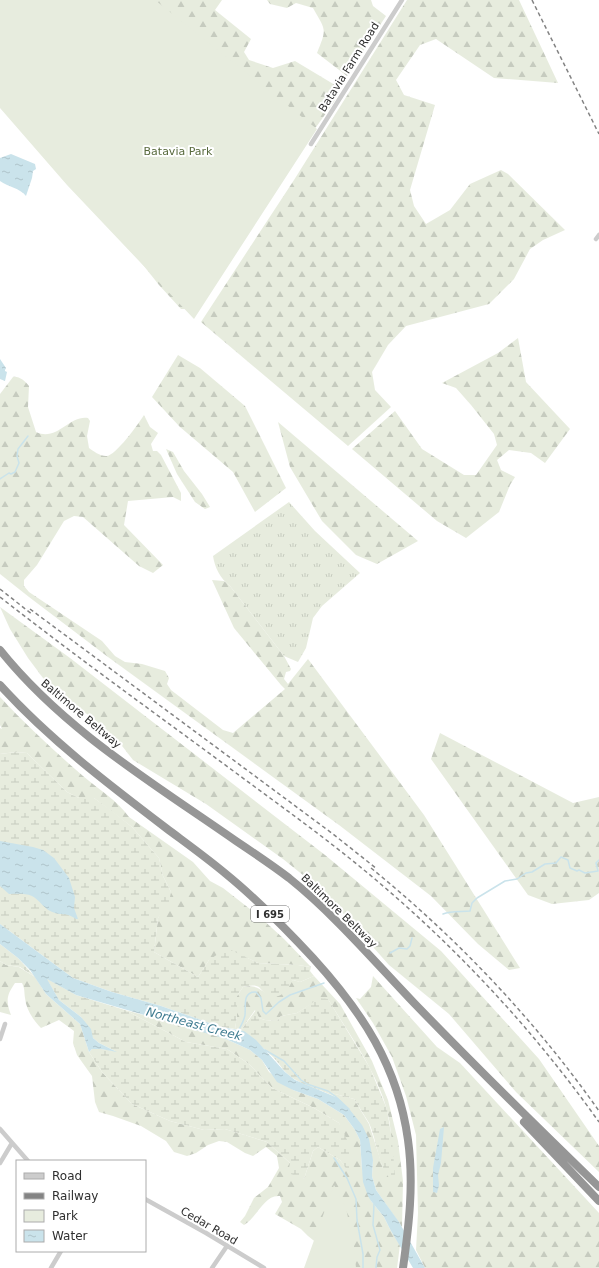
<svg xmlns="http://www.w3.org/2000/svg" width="599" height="1268" viewBox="0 0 599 1268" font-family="'DejaVu Sans',sans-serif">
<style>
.grass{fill:url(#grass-tufts)}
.forest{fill:url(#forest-firs)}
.wetland{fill:url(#wetland-marsh)}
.park{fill:#e7ecde}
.water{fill:url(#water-ripples)}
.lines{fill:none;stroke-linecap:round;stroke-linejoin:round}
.stream{stroke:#cae3eb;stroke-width:1.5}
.minor{stroke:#ccc;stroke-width:4.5}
.motorway{stroke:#969696;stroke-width:8}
.rail{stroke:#848484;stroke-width:1.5;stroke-dasharray:4 3;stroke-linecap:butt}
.labels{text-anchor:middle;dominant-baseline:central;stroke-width:4;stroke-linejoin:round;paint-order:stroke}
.shield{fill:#fff;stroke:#6d6d6d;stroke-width:1}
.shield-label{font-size:10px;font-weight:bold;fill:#2f2f2f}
.street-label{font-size:11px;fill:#2f2f2f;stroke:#fff}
.park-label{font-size:11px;fill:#586a3d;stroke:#fff}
.water-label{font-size:12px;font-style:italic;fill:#3e7b90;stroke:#fff}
</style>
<defs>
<pattern id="grass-tufts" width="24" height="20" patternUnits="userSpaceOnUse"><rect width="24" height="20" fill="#e7ecde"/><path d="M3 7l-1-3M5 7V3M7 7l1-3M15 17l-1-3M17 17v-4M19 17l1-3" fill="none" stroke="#c6cbbf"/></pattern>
<pattern id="forest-firs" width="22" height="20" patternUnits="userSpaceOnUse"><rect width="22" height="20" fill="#e7ecde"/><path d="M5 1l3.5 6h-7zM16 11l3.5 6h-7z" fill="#c6cbbf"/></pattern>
<pattern id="wetland-marsh" width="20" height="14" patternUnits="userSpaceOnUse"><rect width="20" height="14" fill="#e7ecde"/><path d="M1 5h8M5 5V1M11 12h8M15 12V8" fill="none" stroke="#c6cbbf"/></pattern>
<pattern id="water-ripples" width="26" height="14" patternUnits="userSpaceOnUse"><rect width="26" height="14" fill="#cae3eb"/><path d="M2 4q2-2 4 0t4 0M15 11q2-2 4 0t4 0" fill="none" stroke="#aec3ca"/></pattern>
</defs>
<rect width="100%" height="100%" fill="#fff"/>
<path class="grass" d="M289,502l26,29 45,42 -38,33 -9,12 -7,30 -8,14 -14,-6 -54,-70c-10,-8 -15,-18 -17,-30z"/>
<path class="forest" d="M0,0h222l-7,10 36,29 -7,13 5,8 24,8 22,-7 45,27 -6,14 -148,207h-5l-22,-24 -23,-29z
M267,0h104l2,6 13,10 -39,60 -30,-23c10,-25 9,-22 -4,-45l-17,-5 -9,5 -17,-4z
M407,0h112l39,83 -64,-5 -58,-39 -16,6 -24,35 8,15 31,10 -25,85 4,16 12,18 24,-14 20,-26 31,-14 7,4 57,56 -22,10 -13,9 -16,30 -25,25 -83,22 -18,19 -16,27 3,18 16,17 -43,39 -147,-124 93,-142z
M518,338l8,44 44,47 -25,34 -14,-10 -22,-3 -12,10 4,10 14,7 -5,8 -11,27 -33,26 -29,-17 -85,-72 43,-38 27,38 42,26h12l21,-30 -3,-11 -23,-29 -15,-17 -14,-5 56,-30z
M178,355l22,13 45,38 41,82 -31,24 -22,-40 -53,-45 -28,-30z
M13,377c6,-1 12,4 16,9l-1,21 8,25c21,10 33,-17 52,-14l2,3 -3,15 2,12c4,3 11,8 17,8 9,1 33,-33 38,-41l6,12 8,6 -7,11 2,7h4l4,4 20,38v8l-8,-4 -45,4 -4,24 39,40 -10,8 -14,-7 -56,-49 -9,-1 -10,5 -27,44 -13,15v6l5,6 73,49 13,15 10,6 17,2 23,7 4,7 -2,6 4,6 52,40 10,3 52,-44 -4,-4 -47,-57 -22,-48 12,1 6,5 54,70 7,13 -1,2 -4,1 -2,7 4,5 20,-25 116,156 96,153 -11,2 -31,-26 -47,-48 -92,-71 -231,-168 -79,-60 -29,-23v-180z
M278,422l140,119 -41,23 -21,-9 -34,-34 -32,-54z
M166,449l7,3 11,19 18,23 8,13 -5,2 -10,-7 -18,-28z
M0,607l70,51 255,197 116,96 98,108 60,87v26l-83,-80 -67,-78 -60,-49 -65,-73 -41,-33 -77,-55 -73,-44 -14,-18 -24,-22 -19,-14 -33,-28 -15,-20 -18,-29z
M0,697c26,28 54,54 83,79 15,13 34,24 46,41l64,45 17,19 13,7 37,29 24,22 27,28 -13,-2 -40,-2 -13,-6 -36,3 -11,17 -44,-25 4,-34 13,-26 -8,-16 -4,-18 -27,-31 -38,-29h-15l-12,-6 -40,-39 -11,-1 -16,2v-26l2,1 -2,-4z
M440,733l133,70 26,-6v96l-10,7 -37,4 -24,-9 -97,-136z
M0,961l6,4 13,2 16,10 11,17 34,30 9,28 13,20 30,32 38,17 34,9 21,-1 42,13 24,22 13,15 9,-28 5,-4 22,13 10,13 -11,-50 -25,-15 -42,-20 -23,-24 -22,-15 -41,-7 -61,-32 92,25 33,15 12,10 7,12 24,18 25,9 26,16 11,15 5,10 2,29 9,32 13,16 7,14 9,14 -3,23h-49l-40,-32 -7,-7 -26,-15 7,-12 -2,-6c-16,-2 -23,22 -36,29l-4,-3 5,-6 9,-18 14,-11 11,-19 -2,-12 -11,-9 -13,9 -8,-3 -18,-11 -8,-1 -11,4 -12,8 -9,3 -13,-4 -8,-11 -25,-15 -28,-10 -14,-4 -4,-10 -3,-26 -15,-21 -4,-12 1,-12 -15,-11 -18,8c-8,-8 -15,-19 -16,-30 -1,-7 0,-9 -3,-15h-7c-9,13 -9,18 -4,32l-11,-3z
M314,976l26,28 32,57 16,39 10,41 5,40 -1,46 -26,-37 -4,-14 1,-16 -35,-62 -18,-8 34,9 15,25 14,44c3,-8 9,-20 8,-29 0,-50 -39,-99 -63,-140h-9l-22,14 -16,3 -4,5 -12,-1 -6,-2 -4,-8 -14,20 -6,-1 2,-13v-20l6,-9c21,-4 19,12 37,8l13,-15 7,2z
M373,976l64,71 23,16 139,150v55h-174l-9,-18 2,-37 -2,-78 -10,-39 -14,-39 -19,-34 -17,-25 4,1 11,-12z"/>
<path class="wetland" d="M16,752l11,1 40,39 12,6h15l18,13 20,16 27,31 4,18 8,16 -2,10 -11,16 -4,34 44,25 11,-17 18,-12 31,15 40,2 13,2 -1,4 4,5 -14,6 -7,-2c-6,11 -14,22 -27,14 -3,-2 -5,-5 -7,-7 -5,-3 -11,-1 -16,0l-6,9v20l-2,13 -14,-2 -60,-21 -49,-14 -39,-14 -73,-54v-170z
M0,944l18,14 17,19 -15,-10 -14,-2 -6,-4z
M46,978l30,17 49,15 61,32 41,7 22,15 23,24 42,20 25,15 12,25 -1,26 -10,-14 -22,-13 -5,4 -9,28 -16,-6 2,-10 -23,-21 -42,-13 -21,1 -34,-9 -38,-17 -30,-32 -13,-20 3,-3h9l14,2 -16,-8 -6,-5 -12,-21 -22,-17z
M319,998l9,1 42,69 17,41 5,31 3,36 -1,7c-17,-16 -16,-40 -25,-60 -5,-8 -10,-16 -15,-24 -20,-6 -40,-8 -58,-19 -10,-5 -15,-14 -22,-22 -10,-10 -22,-19 -33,-28l15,-20 3,8 6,2 12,1 4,-5 16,-3z"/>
<path class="park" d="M0,0h155l162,129 -123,190 -127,-134 -67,-77z
M334,1185l12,23 8,39 2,21h-52z"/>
<path class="water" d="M11,154l24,10 1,5 -3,2 -1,7 -6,18c-6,-8 -18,-9 -26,-15v-23z
M0,359l6,9 -1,2v1l2,1 -2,9 -5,-2z
M0,841l33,6 10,3 11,8 15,20 6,19 -1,11 4,11h-2c-11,-7 -11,-3 -21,-6 -11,-3 -15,-13 -23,-17 -7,-3 -16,-2 -23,-2l-9,-8z
M0,924l73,54 39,14 49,14 60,21 23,4 12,9 29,32 10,8 43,18 12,12 12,15 7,14 4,21 -1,16 4,14 23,32 26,46h-12l-22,-37 -7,-14 -13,-16 -3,-5 -5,-14 -1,-13 -2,-29 -5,-10 -11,-15 -26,-16 -25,-9 -16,-8 -15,-22 -12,-10 -24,-11 -150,-44 -29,-16 12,21 22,17 10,12 2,9 6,5 18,9 -16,-3h-9l-3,3 -9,-28 -34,-30 -16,-24 -12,-12 -18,-14z
M444,1127l-3,36 -3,12 1,10 -2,8 -4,-1v-24l7,-39z"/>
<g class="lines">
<path class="stream" d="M0,479l9,-6 2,1 4,-2 4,-9 -2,-7 1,-7 10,-13
M443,914c8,-3 18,-2 27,-3l2,-8 5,-5 28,-17 12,-2 9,-6 6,-1 13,-8 11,-1 5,-6 7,3 2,8 7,3 2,-1 6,3 13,-2 -2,-8 3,-3
M390,953l9,-5 8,1 3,-3 2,-8
M238,1031c3,-5 6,-10 7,-16 1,-8 -3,-24 11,-23l5,6 2,13 3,3 13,-12 11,-7 34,-12
M265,1050l19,11 17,19 6,4 21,7 7,5 14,13
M334,1158l13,20 9,21 1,21 6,34v14
M374,1204l-1,21 7,25 -3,7 -1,11"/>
<path class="minor" d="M311,144l91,-144
M596,239l3,-4
M0,1039l5,-15
M0,1129l28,32
M0,1163l12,-20
M145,1199l61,34 58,35
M51,1268l10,-17
M212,1268l15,-22"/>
<path class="motorway" d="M0,650c64,80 153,133 236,191 18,12 36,24 53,37 46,37 85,83 126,126 60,62 122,123 184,183
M0,685c49,54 108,99 166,143 20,15 41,30 60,46 32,26 60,55 87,84 49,54 85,108 95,182 6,43 1,85 -5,128
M524,1122l75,79"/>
<path class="rail" d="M532,0l67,134
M0,589l33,26
M0,597c83,65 170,127 255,190 41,30 82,60 121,93 84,71 159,152 223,242
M30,609l303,225 44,35
M371,868c86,70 164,152 228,243"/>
</g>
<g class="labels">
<rect class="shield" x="251" y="906" width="38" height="16" rx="3"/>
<g class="shield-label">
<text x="270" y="914">I 695</text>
</g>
<g class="street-label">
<text transform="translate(349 67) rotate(-58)">Batavia Farm Road</text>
<text transform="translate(81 714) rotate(40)">Baltimore Beltway</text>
<text transform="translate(339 911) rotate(44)">Baltimore Beltway</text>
<text transform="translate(209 1226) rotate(30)">Cedar Road</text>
</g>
<g class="park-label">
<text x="178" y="151">Batavia Park</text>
</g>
<g class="water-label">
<text transform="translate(194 1024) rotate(15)">Northeast Creek</text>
</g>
</g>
<rect x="16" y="1160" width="130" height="92" fill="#ffffff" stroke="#acacac"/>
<rect x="24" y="1173" width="20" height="6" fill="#cccccc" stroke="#acacac"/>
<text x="52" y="1180" font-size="12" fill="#2f2f2f">Road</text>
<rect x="24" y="1193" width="20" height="6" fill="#848484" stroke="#acacac"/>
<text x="52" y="1200" font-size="12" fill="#2f2f2f">Railway</text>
<rect x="24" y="1210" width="20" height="12" fill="#e7ecde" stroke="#acacac"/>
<text x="52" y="1220" font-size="12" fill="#2f2f2f">Park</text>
<rect x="24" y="1230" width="20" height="12" fill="url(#water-ripples)" stroke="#acacac"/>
<text x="52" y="1240" font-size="12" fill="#2f2f2f">Water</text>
</svg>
